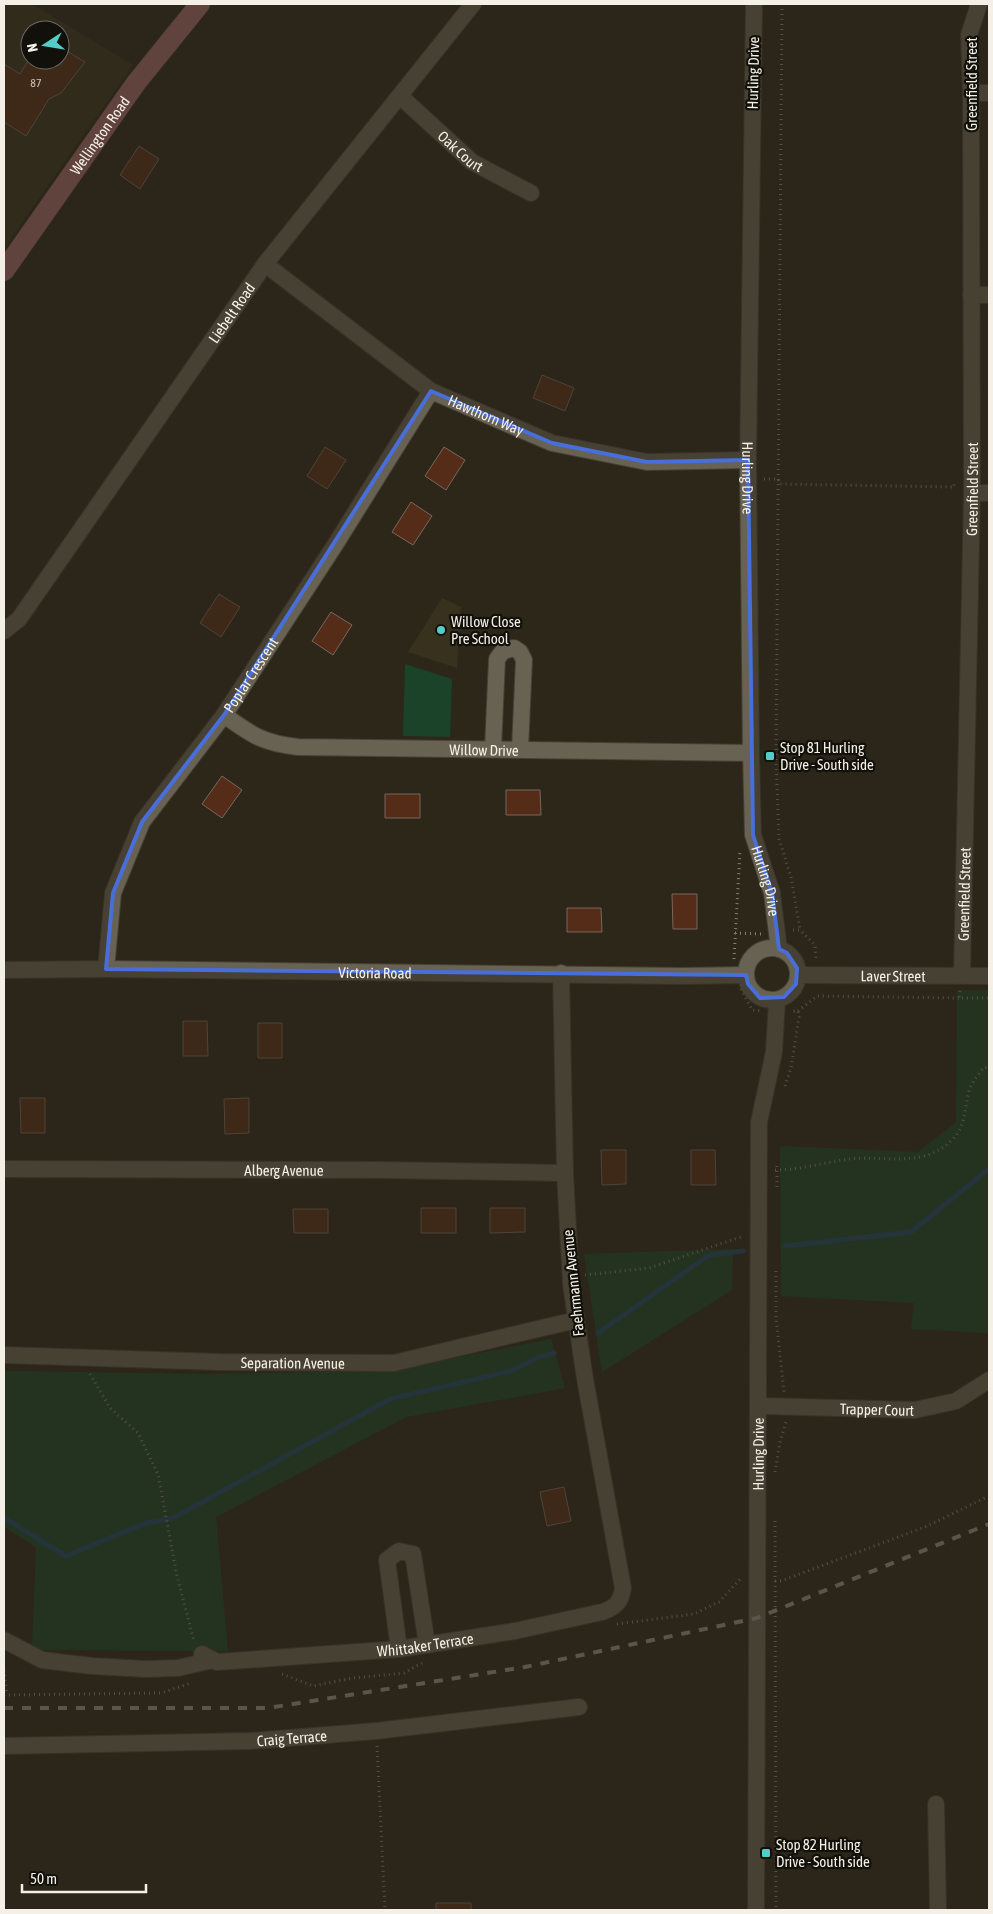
<svg xmlns="http://www.w3.org/2000/svg" width="993" height="1914" viewBox="0 0 993 1914" font-family="'Asap Condensed',sans-serif">
<style>
.built{fill:#38311d;fill-rule:evenodd}
.green{fill:#1b4329}
.lines{fill:none;stroke-linecap:round;stroke-linejoin:round}
.stream{stroke:#1d4462;stroke-width:5}
.building{fill:#552c18;stroke:#78675f}
.minor-casing{stroke:#464136;stroke-width:18}
.major-casing{stroke:#464136;stroke-width:21}
.path{stroke:#848074;stroke-width:3;stroke-dasharray:1 4;stroke-linecap:butt}
.minor{stroke:#686252;stroke-width:16}
.major{stroke:#9f6666;stroke-width:20}
.rail{stroke:#948f84;stroke-width:4;stroke-dasharray:9 9;stroke-linecap:butt}
.marked{fill:none;stroke:#486edb;stroke-width:4;stroke-linejoin:round}
.poi-dot{fill:#54cdc8;stroke:#12100a;stroke-width:2}
.labels{text-anchor:middle;dominant-baseline:central;stroke-width:4.5;stroke-linejoin:round;paint-order:stroke}
.number-label{font-size:12px;fill:#ccbfb3}
.street-label{font-size:15px;fill:#f4f0e7;stroke:#12100a}
.poi-label{font-size:15px;fill:#f4f0e7;stroke:#12100a;text-anchor:start}
</style>
<rect width="100%" height="100%" fill="#2c2719"/>
<path class="built" d="M4,4h28l101,61 -129,183zM30,30h30v30h-30z
M442,598l19,9 -4,61 -49,-16z"/>
<path class="green" d="M405,664l47,15 -2,58 -47,-1z
M957,990h32v343l-78,-4 3,-26 -133,-7 -1,-150 138,6 38,-30z
M733,1249l-1,41 -130,82 -18,-118z
M551,1339l14,49 -159,29 -190,100 12,134 -196,-1 4,-103 -32,-20v-156l213,3 171,-3z"/>
<g class="lines">
<path class="stream" d="M785,1246l126,-14 78,-63
M598,1333l111,-78 34,-4
M4,1518l62,38 80,-33 27,-5 217,-119 121,-28 26,-13 17,-5"/>
</g>
<path class="building" d="M60,47l25,15 -24,31 -12,6 -23,37 -22,-14v-58l16,10 10,-17v3h30z
M139,146l20,13 -19,30 -20,-14z
M542,375l32,13 -9,23 -32,-13z
M325,447l21,13 -19,29 -20,-13z
M444,447l21,13 -19,30 -21,-14z
M411,502l21,14 -19,29 -21,-13z
M219,594l21,13 -19,30 -21,-14z
M331,612l21,13 -19,30 -21,-14z
M222,776l20,14 -20,28 -20,-14z
M506,790h34l1,25h-35z
M385,794h35v24h-35z
M672,894h25v35h-24z
M567,908h34l1,24h-35z
M183,1021h24l1,35h-25z
M258,1023h24v35h-24z
M20,1098h25v35h-24z
M249,1098v35l-24,1 -1,-35z
M601,1150h25v34l-24,1z
M691,1150h24l1,35h-25z
M421,1208h35v25h-35z
M490,1208h35v24l-35,1z
M293,1209h35v24h-34z
M564,1487l7,34 -24,5 -7,-34z
M436,1903h35v7h-35z"/>
<g class="lines">
<g class="minor-casing">
<g id="minor">
<path id="s1" d="M754,4l-6,456 3,293 2,82 19,58 7,56"/>
<path d="M971,93h18"/>
<path id="s2" d="M400,96l72,66 59,31"/>
<path id="s3" d="M265,264l166,127 121,52 95,19 101,-2"/>
<path d="M971,295h18"/>
<path d="M972,493h17"/>
<path id="s4" d="M4,631l15,-12 246,-355 208,-260"/>
<path id="s5" d="M224,715c28,20 38,28 74,32l453,6"/>
<path d="M493,749l4,-90 6,-8 11,-3 6,4 4,8 -4,89"/>
<circle cx="772" cy="974" r="26"/>
<path id="s6" d="M106,969l7,-76 29,-71 82,-107 111,-170 96,-154"/>
<path id="s7" d="M4,970l102,-1 576,7 64,-1"/>
<path id="s8" d="M798,975l191,1"/>
<path id="s9" d="M962,975l10,-482 -1,-400 -2,-58 10,-31"/>
<path id="s10" d="M4,1169l378,1 183,3"/>
<path id="s11" d="M4,1355l216,7 174,1 182,-43"/>
<path id="s12" d="M758,1406l157,4 41,-9 33,-21"/>
<path d="M4,1640l38,20 50,6 54,3 32,-1 35,-8"/>
<path d="M399,1649l-12,-89 12,-9 14,3 14,91"/>
<path id="s13" d="M202,1654l15,8 182,-13 116,-18 87,-19c13,-4 19,-10 21,-24l-38,-209 -14,-95 -6,-111 -4,-200"/>
<path id="s14" d="M4,1746l246,-5 126,-10 203,-24"/>
<path d="M936,1804l2,106"/>
<path id="s15" d="M756,1910l3,-788 15,-70 3,-52"/>
</g>
</g>
<g class="major-casing">
<g id="major">
<path id="s16" d="M4,271l132,-188 64,-79"/>
</g>
</g>
<path class="path" d="M782,4l-6,755 3,80 12,38 9,53
M764,479h14l2,5 174,3v-3
M793,930h7l15,15 1,15
M735,933l27,1
M734,959l6,-108
M741,989l11,21 10,1
M960,991l-1,7h30
M798,1011l19,-15 142,2
M785,1086l6,-18 8,-51 -1,-6h-7
M775,1170c26,0 50,-8 75,-11 36,-4 73,10 102,-19 14,-14 12,-31 17,-49 2,-8 10,-16 14,-23l6,-1
M777,1187v-21
M776,1271v47l8,74
M585,1275l64,-7 95,-32
M90,1374l20,34 28,25 20,41 19,102 17,65
M775,1472l5,-30 6,-20
M775,1521l1,389
M775,1581h6l144,-54 64,-31
M617,1624l77,-10 25,-12 22,-24
M4,1670l3,25
M282,1674l31,12 40,-8 51,-5 18,-10
M4,1695l157,-2 30,-10
M377,1746l8,164"/>
<use href="#minor" class="minor"/>
<use href="#major" class="major"/>
<path class="rail" d="M4,1708h264l257,-41 232,-49 232,-94"/>
</g>
<path d="M0 0H993V1914H0ZM431,391l121,52 95,19 101,-2 5,375 19,58 7,56 8,4 10,15 -1,16 -12,13 -24,1 -12,-14 -2,-9 -640,-6 7,-76 29,-71 82,-107z" fill="#2c2719" fill-opacity=".55" fill-rule="evenodd"/>
<path class="marked" d="M431,391l121,52 95,19 101,-2 5,375 19,58 7,56 8,4 10,15 -1,16 -12,13 -24,1 -12,-14 -2,-9 -640,-6 7,-76 29,-71 82,-107z"/>
<g class="poi-dot">
<circle cx="441" cy="630" r="5"/>
<rect x="765" y="751" width="10" height="10" rx="2.5"/>
<rect x="761" y="1848" width="10" height="10" rx="2.5"/>
</g>
<g class="labels">
<g class="number-label">
<text x="36" y="83">87</text>
</g>
<g class="street-label">
<text transform="translate(753 73) rotate(-89)">Hurling Drive</text>
<text transform="translate(971 84) rotate(-90)">Greenfield Street</text>
<text stroke="none"><textPath href="#s16" startOffset="166">Wellington Road</textPath></text>
<text stroke="none"><textPath href="#s2" startOffset="82">Oak Court</textPath></text>
<text stroke="none"><textPath href="#s4" startOffset="392">Liebelt Road</textPath></text>
<text stroke="none"><textPath href="#s3" startOffset="269">Hawthorn Way</textPath></text>
<text stroke="none"><textPath href="#s1" startOffset="474">Hurling Drive</textPath></text>
<text stroke="none"><textPath href="#s9" startOffset="486">Greenfield Street</textPath></text>
<text stroke="none"><textPath href="#s6" startOffset="336">Poplar Crescent</textPath></text>
<text stroke="none"><textPath href="#s5" startOffset="268">Willow Drive</textPath></text>
<text stroke="none"><textPath href="#s1" startOffset="879">Hurling Drive</textPath></text>
<text stroke="none"><textPath href="#s9" startOffset="81">Greenfield Street</textPath></text>
<text stroke="none"><textPath href="#s7" startOffset="371">Victoria Road</textPath></text>
<text stroke="none"><textPath href="#s8" startOffset="95">Laver Street</textPath></text>
<text stroke="none"><textPath href="#s10" startOffset="280">Alberg Avenue</textPath></text>
<text transform="translate(573 1283) rotate(-96)">Faehrmann Avenue</text>
<text stroke="none"><textPath href="#s11" startOffset="289">Separation Avenue</textPath></text>
<text stroke="none"><textPath href="#s12" startOffset="119">Trapper Court</textPath></text>
<text stroke="none"><textPath href="#s15" startOffset="456">Hurling Drive</textPath></text>
<text stroke="none"><textPath href="#s13" startOffset="226">Whittaker Terrace</textPath></text>
<text stroke="none"><textPath href="#s14" startOffset="288">Craig Terrace</textPath></text>
</g>
<g class="poi-label">
<text x="451" y="621">Willow Close<tspan x="451" dy="17">Pre School</tspan></text>
<text x="780" y="747">Stop 81 Hurling<tspan x="780" dy="17">Drive - South side</tspan></text>
<text x="776" y="1844">Stop 82 Hurling<tspan x="776" dy="17">Drive - South side</tspan></text>
</g>
</g>
<rect width="993" height="1914" fill="none" stroke="#f4f0e7" stroke-width="10"/>
<g transform="translate(45 45) rotate(258)"><circle r="24" fill="#12100a" stroke="#6c6a62"/>
<path d="M0-4L9 19L0 12L-9 19Z" fill="#54cdc8"/>
<text y="-8" font-size="14" font-weight="bold" text-anchor="middle" fill="#f4f0e7">N</text>
</g>
<path d="M22 1884v8h124v-8" fill="none" stroke="#f4f0e7" stroke-width="2.5"/>
<text x="30" y="1884" font-size="15" fill="#f4f0e7" stroke="#12100a" stroke-width="4" paint-order="stroke">50 m</text>
</svg>
